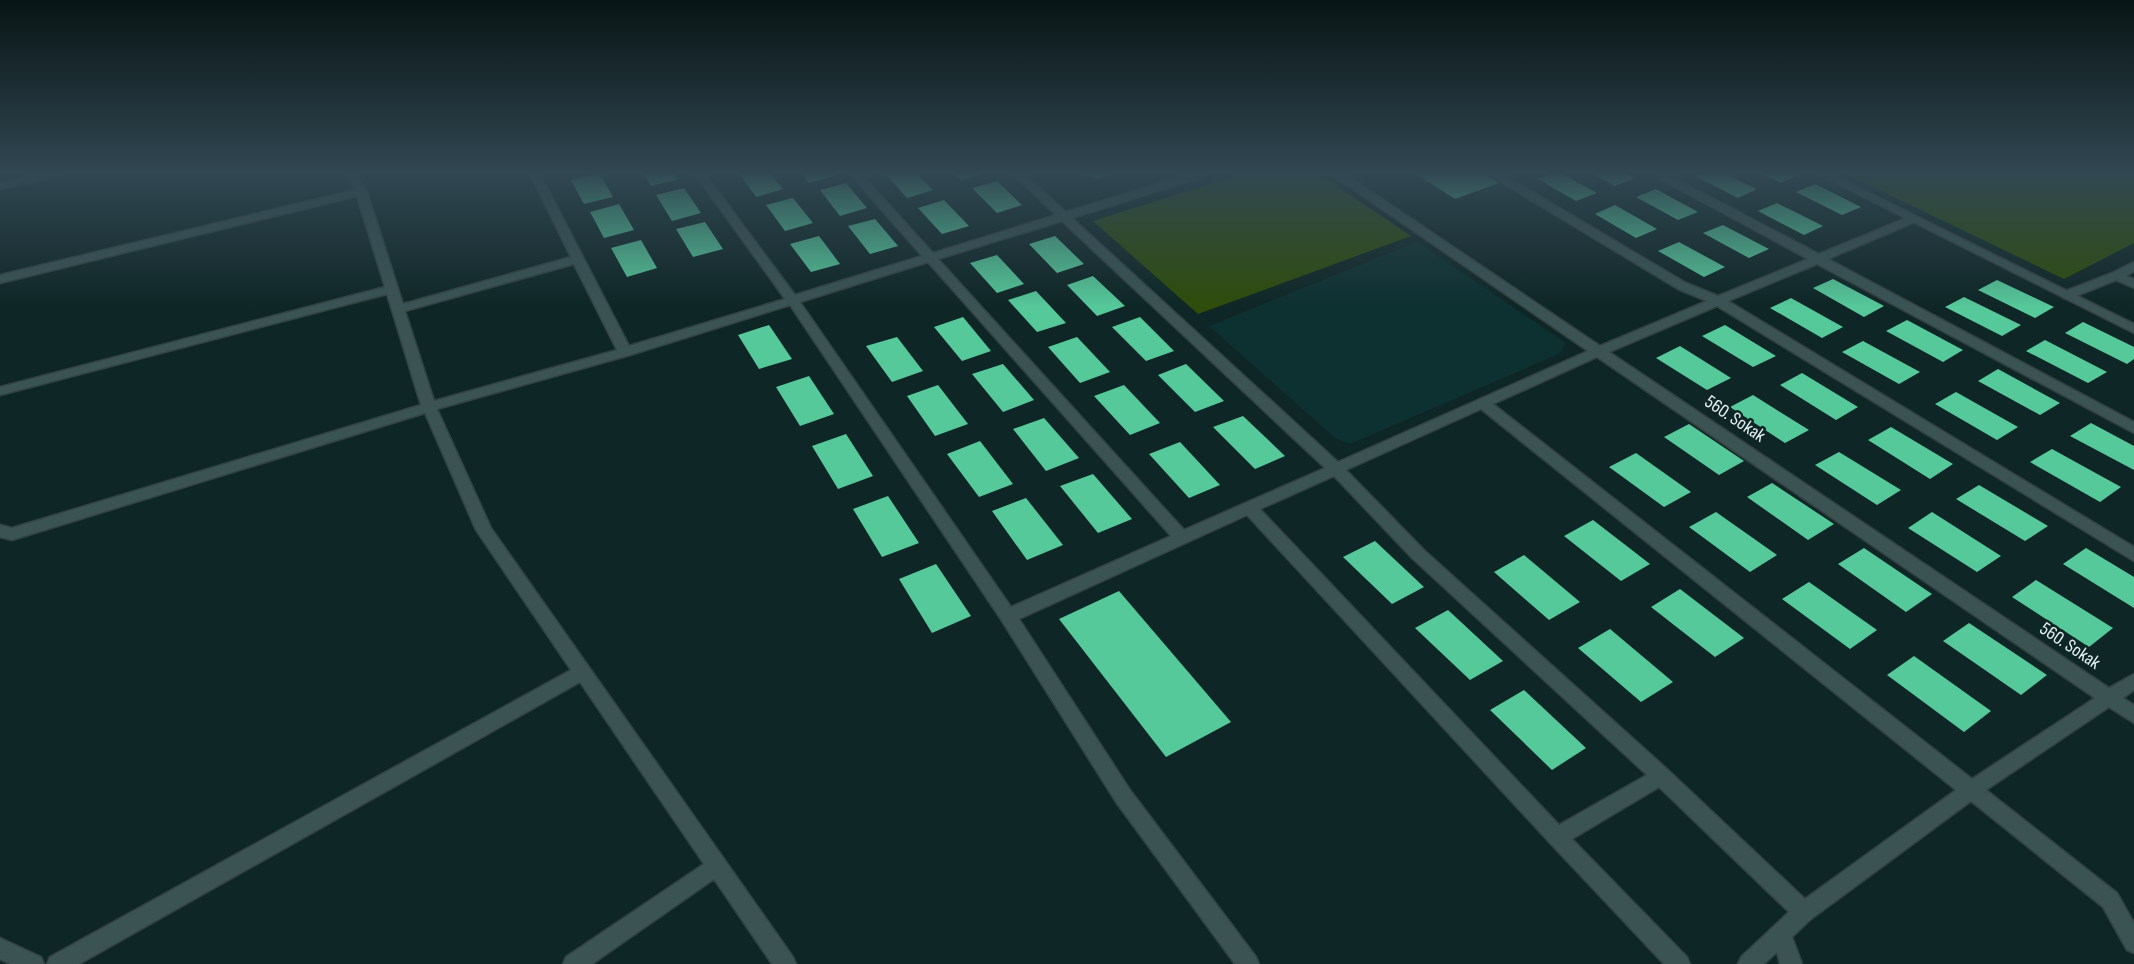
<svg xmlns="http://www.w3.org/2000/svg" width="2134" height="964" viewBox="0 0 2134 964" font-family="'Sofia Sans Condensed',sans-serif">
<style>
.built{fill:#0d3030}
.green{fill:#2f4d0a}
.building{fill:#56c99a}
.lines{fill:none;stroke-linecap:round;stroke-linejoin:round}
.street-casing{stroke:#324141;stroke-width:3}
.secondary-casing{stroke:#324141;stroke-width:3}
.street{fill:#3b5353;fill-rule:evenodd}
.secondary{fill:#3b5353;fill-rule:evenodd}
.labels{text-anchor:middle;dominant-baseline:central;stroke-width:5;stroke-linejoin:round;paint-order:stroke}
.street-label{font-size:19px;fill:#e3f1f1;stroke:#0f2626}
</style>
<rect width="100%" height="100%" fill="#0f2626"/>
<path class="built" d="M1417,242l149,101 -7,11 -209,90 -15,-6 -126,-112z"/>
<path class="green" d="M1242,174h77l92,62 -213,78 -105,-93z
M1846,174h288v69l-70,36z"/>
<path class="building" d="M595,174h5l13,23 -29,7 -13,-24z
M644,174h31l4,5 -28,7z
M740,174h31l12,15 -27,8z
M802,174h31l2,2 -26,7z
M886,174h31l16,16 -26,8z
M955,174h28l-22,6z
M1086,174h22l-12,5z
M1416,174h67l16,9 -44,16z
M1553,174h9l35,19 -21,8 -38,-22z
M1593,174h35l7,4 -20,8z
M1701,174h24l32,15 -19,9 -43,-22z
M1762,174h34l3,1 -18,8z
M997,181l25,24 -25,8 -25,-25z
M846,183l21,25 -27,8 -20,-26z
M1815,184l46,23 -19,8 -46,-23z
M684,188l17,25 -29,8 -16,-26z
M1656,189l42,23 -20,8 -42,-23z
M793,198l20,25 -28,8 -19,-26z
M944,200l25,26 -27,8 -24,-26z
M1777,203l46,23 -19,9 -46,-24z
M619,204l15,26 -30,8 -14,-26z
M1615,205l42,24 -21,9 -41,-24z
M875,219l23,27 -28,8 -22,-28z
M705,222l18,27 -30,8 -17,-28z
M1723,225l46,24 -20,9 -46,-25z
M819,236l21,28 -29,8 -21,-28z
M1055,236l29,28 -27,9 -28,-29z
M641,240l16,28 -30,9 -16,-29z
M1679,242l46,25 -21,10 -46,-26z
M997,255l27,29 -27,9 -27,-30z
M1093,276l32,30 -28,10 -30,-31z
M1833,279l51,27 -20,11 -51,-29z
M1997,280l57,27 -19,11 -57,-28z
M1036,291l30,32 -29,9 -29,-32z
M1964,297l57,28 -19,11 -57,-29z
M1791,298l52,29 -21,11 -52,-30z
M963,317l28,34 -29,10 -28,-34z
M1140,317l34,34 -28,10 -34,-34z
M1907,320l56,30 -20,12 -57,-31z
M2083,322l51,25v12l-7,5 -62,-31z
M769,325l23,34 -33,10 -21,-34z
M1725,325l51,31 -23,11 -51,-31z
M897,337l26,34 -31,11 -26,-36z
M1077,337l33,35 -30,11 -32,-36z
M2045,340l62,32 -19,11 -62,-32z
M1863,341l57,31 -21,12 -57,-32z
M1680,346l51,32 -24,12 -51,-32z
M1003,364l31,36 -31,12 -31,-38z
M1186,364l38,37 -29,11 -37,-37z
M1998,369l62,34 -20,12 -62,-34z
M1802,373l56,34 -22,13 -56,-35z
M809,376l25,38 -34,12 -24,-39z
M938,385l30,39 -33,12 -28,-40z
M1124,385l36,38 -30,12 -36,-39z
M1956,392l62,35 -21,13 -62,-36z
M1753,395l56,35 -24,13 -55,-36z
M1243,416l42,40 -30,13 -42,-42z
M1044,418l35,40 -33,13 -33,-42z
M2091,423l43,23v24l-64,-34z
M1689,424l55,37 -25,14 -55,-38z
M1891,427l62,37 -23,15 -62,-39z
M846,434l27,42 -35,13 -26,-43z
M980,441l33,43 -34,13 -32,-43z
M1180,442l40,43 -31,13 -40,-44z
M2052,449l69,38 -21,15 -70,-40z
M1839,452l62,38 -24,15 -62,-40z
M1636,453l55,39 -27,15 -55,-40z
M1093,474l39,45 -34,14 -38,-47z
M1772,483l62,41 -26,16 -61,-43z
M1979,485l69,41 -23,15 -69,-42z
M888,496l31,47 -37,14 -29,-48z
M1026,498l37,47 -36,15 -35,-49z
M1716,512l61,43 -27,17 -61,-45z
M1932,512l69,44 -24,16 -69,-44z
M1593,520l57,44 -29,17 -57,-45z
M1375,541l49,46 -32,17 -49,-47z
M1864,548l68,46 -26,18 -68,-48z
M2086,548l48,29v31l-71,-44z
M1524,555l56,47 -31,18 -55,-48z
M936,564l35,52 -39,17 -33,-54z
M2036,580l77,48 -24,19 -77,-50z
M1809,582l68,48 -27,19 -68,-50z
M1680,589l64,49 -29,19 -64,-50z
M1119,591l112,131 -65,35 -107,-138z
M1448,610l55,51 -33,19 -55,-52z
M1969,623l78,52 -26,20 -78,-54z
M1610,629l63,53 -32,20 -63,-54z
M1914,656l77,55 -27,21 -77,-57z
M1524,690l62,58 -34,22 -62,-60z"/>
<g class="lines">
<g class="street-casing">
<path id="street" d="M347,174h10l10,18 36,112 168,-47 -41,-83h10l89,172 156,-47 -90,-125h10l90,121 127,-39 -72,-82h11l72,79 123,-38 -43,-41h11l42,38 125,-38h15l-1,2 -133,42 266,244 250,-111 -254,-175 -1,-2h12l255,172 107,-45 -29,-12 -187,-113 -1,-2h12l184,109 32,13 90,-37 -153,-83 -1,-2h12l153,80 90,-37h8l2,2 -2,2 -89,38 306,163v11l-317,-169 -89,37 406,246v14l-417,-255 -108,46 500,336 25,-14v16l-11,8 11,7v18l-25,-16 -123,83 131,103 17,30v30l-7,-3 -24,-43 -132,-106 -160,118 -19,18 10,27h-22l-3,-12 -13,12h-26l3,-7 48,-45 -130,-125 -87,52 115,118 3,7h-26l-114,-121 -303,-328 -228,104 111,171 126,167 3,7h-24l-119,-162 -114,-181 -212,-316 -160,50 -193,54 54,119 302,429 3,7h-24l-58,-85 -122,85h-29l3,-7 138,-93 -124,-182 -501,282h-32l3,-7 521,-287 -95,-140 -51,-117 -413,127 -12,-3v-12l12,3 409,-123 -34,-111 -387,101v-8l385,-100 -28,-91 -357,87v-8l355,-85zM1062,221l263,247 -141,62 -246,-271zM928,262l243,274 -160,71 -211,-305zM574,264l43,86 -183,51 -29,-90zM1597,357l498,341 -123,81 -479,-375zM1481,409l475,381 -151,109 -137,-129 -244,-220 -78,-80zM1334,476l78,82 235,217 -88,50 -299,-316z
M2134,262v9l-8,5 8,3v9l-18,-8 -45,18h-8l-2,-3 2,-3 49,-19z"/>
</g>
<g class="secondary-casing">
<path id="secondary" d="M42,174h18l-1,2 -59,13v-6z
M1818,174h13l303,150v9z
M0,938l41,19 3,7h-34l-10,-5z"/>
</g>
<use href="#street" class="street"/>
<use href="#secondary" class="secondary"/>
</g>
<linearGradient id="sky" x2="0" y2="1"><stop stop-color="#081515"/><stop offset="0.56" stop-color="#314752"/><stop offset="1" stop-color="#314752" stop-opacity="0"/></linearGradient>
<rect width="2134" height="308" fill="url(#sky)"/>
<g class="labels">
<g class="street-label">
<text transform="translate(1735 419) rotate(34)">560. Sokak</text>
<text transform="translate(2070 646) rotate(34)">560. Sokak</text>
</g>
</g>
</svg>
